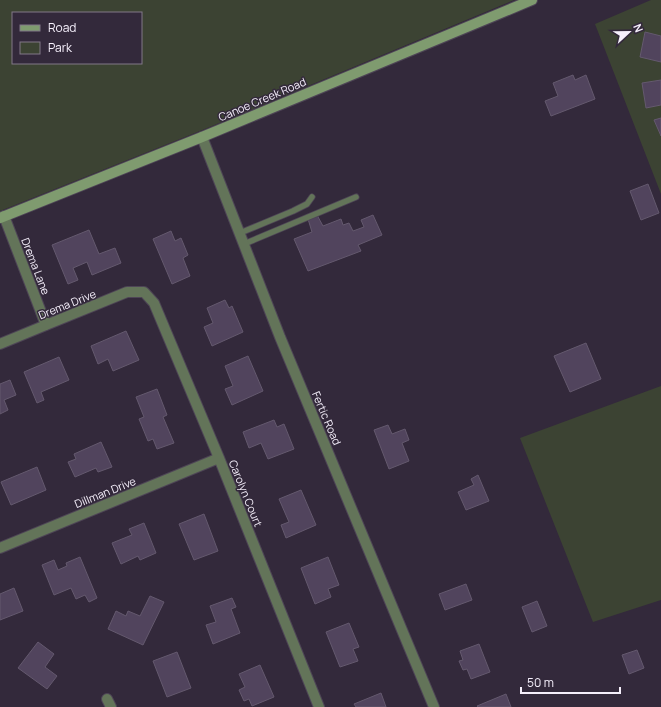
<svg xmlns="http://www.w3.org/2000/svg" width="661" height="707" viewBox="0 0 661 707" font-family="Manrope,sans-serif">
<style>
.green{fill:#3c4333;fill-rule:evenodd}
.building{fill:#51445d;stroke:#64596e}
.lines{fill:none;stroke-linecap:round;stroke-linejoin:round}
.service-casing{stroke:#4e4556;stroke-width:7}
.minor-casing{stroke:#4e4556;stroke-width:12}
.secondary-casing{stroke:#4e4556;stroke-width:12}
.service{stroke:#637459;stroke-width:5.5}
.minor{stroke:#637459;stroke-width:10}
.secondary{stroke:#7f9b6f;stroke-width:10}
.labels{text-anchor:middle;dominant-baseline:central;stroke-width:3;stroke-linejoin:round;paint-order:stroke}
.street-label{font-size:11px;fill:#f5effb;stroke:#33293b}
</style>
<rect width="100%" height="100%" fill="#33293b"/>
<path class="green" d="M0,0h514l-314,131 -200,80zM13,13h128v50h-128z
M651,0h10v194l-66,-170z
M661,386v214l-68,22 -73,-184z"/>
<path class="building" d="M645,32l16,4v26l-21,-5z
M573,75l2,5 11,-5 9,24 -44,17 -6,-15 13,-5 -5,-13z
M661,80v25l-15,3 -4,-25z
M661,118v18l-7,-16z
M648,184l11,29 -18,7 -11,-29z
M317,215l6,11 18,-7 2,6 6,-2 4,8 11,-4 -3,-7 12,-5 9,20 -24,10 3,6 -53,20 -14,-32 18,-7 -4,-13z
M89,230l10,24 16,-6 6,15 -29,12 -5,-13 -14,6 5,12 -10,4 -16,-39z
M171,231l4,10 6,-3 7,17 -5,3 7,18 -18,8 -19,-45z
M225,300l4,8 3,-2 11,26 -31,14 -8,-19 9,-4 -6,-15z
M126,331l13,29 -26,11 -5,-12 -10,5 -7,-18z
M586,343l15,36 -31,13 -16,-36z
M248,356l15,35 -31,14 -7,-16 8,-3 -8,-20z
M59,357l10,23 -28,12 3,8 -7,3 -13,-31z
M10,380l6,15 -12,5 4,10 -8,4v-30z
M157,389l10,26 -4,2 11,26 -17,6 -4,-10 -5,2 -9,-22 5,-2 -8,-20z
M274,420l3,7 7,-3 10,25 -26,10 -7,-16 -12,5 -6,-16z
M388,425l4,9 13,-5 4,11 -7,3 7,18 -20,8 -15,-39z
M101,442l11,25 -14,5 -2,-4 -21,9 -7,-15 8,-3 -2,-5z
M37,467l9,23 -35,15 -10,-23z
M478,475l11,26 -23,9 -8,-18 16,-7 -3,-6z
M301,490l15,35 -30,13 -5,-13 8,-3 -10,-23z
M204,514l14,37 -24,9 -15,-36z
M144,523l12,30 -16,7 -2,-4 -17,8 -9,-21 20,-8 -3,-6z
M80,557l17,41 -8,4 -4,-7 -9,4 -5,-11 -17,7 -12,-30 12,-5 4,10 9,-4 -1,-3z
M328,557l11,28 -11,4 3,8 -16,7 -14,-36z
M466,584l6,16 -27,10 -6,-16z
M14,588l9,23 -23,9v-26z
M150,596l14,6 -21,43 -35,-16 8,-18 10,5 2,-5 12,5z
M232,598l4,9 -5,2 9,24 -27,11 -7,-19 10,-3 -6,-16z
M537,601l10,25 -15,6 -10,-25z
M349,623l10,24 -6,2 5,12 -18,6 -14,-35z
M38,642l16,12 -9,13 12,9 -10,13 -29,-21z
M479,644l11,28 -19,7 -4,-10 -4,1 -4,-9 4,-1 -3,-9z
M637,650l7,18 -15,6 -7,-19z
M177,652l14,36 -24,9 -14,-36z
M260,665l14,32 -22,9 -3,-7 -5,2 -5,-11 6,-3 -6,-13z
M381,693l5,14h-30l-2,-3z
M506,694l5,13h-33l-1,-1z"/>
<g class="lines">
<g class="service-casing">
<path id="service" d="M240,233l53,-22 14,-7 5,-7
M244,244l112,-47"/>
</g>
<g class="minor-casing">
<path id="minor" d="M202,137l78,200 154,370
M4,216l42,109
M0,344l46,-19 81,-33h17l10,11 65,155 100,249
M0,548l219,-90
M107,699l4,8"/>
</g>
<g class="secondary-casing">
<path id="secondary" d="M0,218l202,-81 330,-137"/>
</g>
<use href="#service" class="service"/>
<use href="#minor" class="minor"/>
<use href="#secondary" class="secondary"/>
</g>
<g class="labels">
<g class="street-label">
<text transform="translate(262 99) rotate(-23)">Canoe Creek Road</text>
<text transform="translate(36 266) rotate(69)">Drema Lane</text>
<text transform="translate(67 304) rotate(-22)">Drema Drive</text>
<text transform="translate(327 418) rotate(67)">Fertic Road</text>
<text transform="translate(105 492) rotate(-22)">Dillman Drive</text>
<text transform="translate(246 493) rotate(68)">Carolyn Court</text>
</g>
</g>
<rect x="12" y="12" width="130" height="52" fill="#33293b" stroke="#817888"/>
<rect x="20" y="25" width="20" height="6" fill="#7f9b6f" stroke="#817888"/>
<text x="48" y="32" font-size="12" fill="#f5effb">Road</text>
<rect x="20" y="42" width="20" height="12" fill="#3c4333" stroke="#817888"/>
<text x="48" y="52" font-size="12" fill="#f5effb">Park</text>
<g transform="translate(629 32) rotate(68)" stroke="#33293b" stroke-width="3" paint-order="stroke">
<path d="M0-3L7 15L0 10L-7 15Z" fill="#f5effb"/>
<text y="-6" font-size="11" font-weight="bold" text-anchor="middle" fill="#f5effb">N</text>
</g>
<path d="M521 687v6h99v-6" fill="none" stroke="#f5effb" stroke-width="2"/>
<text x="527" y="687" font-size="12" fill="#f5effb" stroke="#33293b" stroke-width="3" paint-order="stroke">50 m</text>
</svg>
